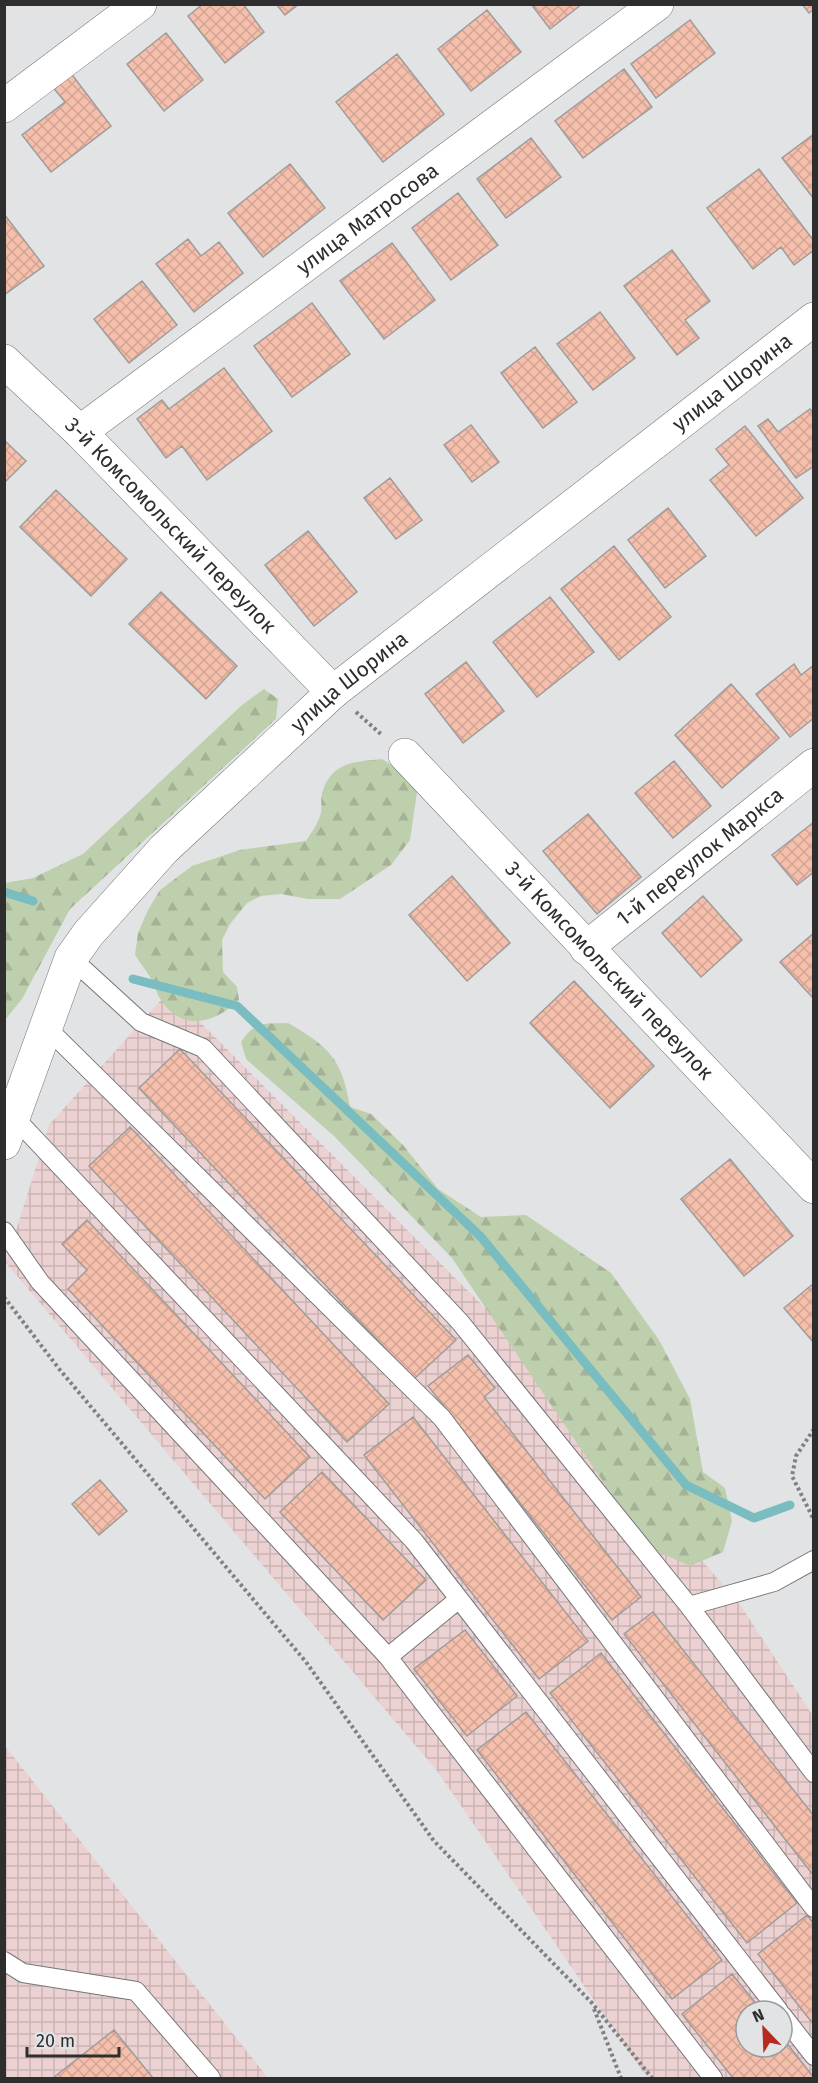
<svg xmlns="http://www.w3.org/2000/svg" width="818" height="2083" viewBox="0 0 818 2083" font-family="'Fira Sans',sans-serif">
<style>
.industrial{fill:url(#industrial-grid);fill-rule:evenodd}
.forest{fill:url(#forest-firs)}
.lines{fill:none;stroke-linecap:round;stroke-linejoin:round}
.stream{stroke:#7abdc0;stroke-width:9}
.building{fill:url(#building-cross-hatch);stroke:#9f9c9b;stroke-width:1.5}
.service-casing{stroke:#747678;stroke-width:20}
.minor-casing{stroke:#747678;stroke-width:34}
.path{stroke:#7f8082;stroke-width:4;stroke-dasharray:3 3;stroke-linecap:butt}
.service{stroke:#fff;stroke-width:18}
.minor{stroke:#fff;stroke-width:33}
.labels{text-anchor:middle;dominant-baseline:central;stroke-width:4.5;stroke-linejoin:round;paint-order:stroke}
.street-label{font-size:21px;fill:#2e2e2f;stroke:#e1e3e5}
</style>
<defs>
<pattern id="industrial-grid" width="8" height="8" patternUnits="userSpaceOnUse" patternTransform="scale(1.5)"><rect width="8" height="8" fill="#ecd1d3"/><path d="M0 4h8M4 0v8" fill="none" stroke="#cbb4b5"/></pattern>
<pattern id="forest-firs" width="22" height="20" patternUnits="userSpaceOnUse" patternTransform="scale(1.5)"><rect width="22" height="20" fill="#becfae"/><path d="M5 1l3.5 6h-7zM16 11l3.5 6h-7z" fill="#a4b296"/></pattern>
<pattern id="building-cross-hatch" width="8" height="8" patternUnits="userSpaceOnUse" patternTransform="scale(1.5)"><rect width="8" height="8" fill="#f5bfac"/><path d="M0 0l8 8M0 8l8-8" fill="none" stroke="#d2a494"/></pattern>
</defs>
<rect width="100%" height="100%" fill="#e1e3e5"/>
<path class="industrial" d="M169,991l324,325 248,290 72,110v362h-166l-209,-306 -432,-509 43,-138zM746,2011h36v36h-36z
M5,1746l263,332h-263z"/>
<path class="forest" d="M264,689l14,10 -2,20 -206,190 -48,90 -17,21v-137l28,-5 50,-24 159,-149z
M382,759l30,19 5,14 -7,48 -19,25 -51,34h-32l-27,-5 -20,2 -14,7 -17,21 -8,16 1,32 14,15 2,13c-24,23 -56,33 -78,0 -4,-5 -5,-12 -8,-18 -5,-9 -12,-18 -18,-27l3,-22 10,-23 12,-20 32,-24 48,-16 66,-9c5,-8 11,-16 14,-25 3,-7 0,-16 2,-23 10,-32 33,-31 60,-34z
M288,1023c41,24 54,35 62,84l21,7 32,31 35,44 43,28 45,-2 85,58 48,67 31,59 13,73 22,16 7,33 -9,31 -33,14 -40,-18 -53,-75 -145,-215 -118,-122 -88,-77 -5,-17c15,-22 23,-18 47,-19z"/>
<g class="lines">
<path class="stream" d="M4,892l29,9
M133,979l104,27 244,231 205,248 68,33 36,-13"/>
</g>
<path class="building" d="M203,4h40l21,28 -39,31 -37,-47z
M276,4h23l-14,11z
M531,4h51l-32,25z
M802,4h12v5l-5,4z
M487,10l34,42 -50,39 -33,-42z
M690,20l25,33 -59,45 -25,-34z
M166,33l37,47 -39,31 -37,-47z
M397,54l47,60 -61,48 -47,-60z
M624,69l28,38 -69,51 -28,-37z
M70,72l41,54 -60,46 -29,-37 43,-33 -13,-16z
M814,134v65l-32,-41z
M531,138l30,39 -55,41 -29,-39z
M290,164l35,44 -62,49 -35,-44z
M759,169l55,72v9l-20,15 -13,-18 -28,22 -46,-61z
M458,193l40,52 -47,35 -39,-52z
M4,214l40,52 -40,29z
M188,239l13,17 18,-14 24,31 -49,39 -38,-48z
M392,243l43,57 -51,39 -44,-58z
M672,250l38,51 -25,19 14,18 -22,17 -53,-69z
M142,281l35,44 -48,38 -35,-44z
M312,303l38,51 -58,43 -38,-51z
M600,312l35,46 -42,32 -36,-46z
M535,347l42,55 -34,26 -42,-55z
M224,368l48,63 -65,49 -25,-34 -16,12 -29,-39 25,-19 7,9z
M810,409l4,5v52l-18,12 -38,-52 10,-7 10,13z
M471,425l28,37 -27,20 -28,-37z
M745,426l58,72 -47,38 -46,-56 19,-15 -13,-16z
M4,440l22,21 -22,22z
M390,478l32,42 -26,19 -32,-41z
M56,490l71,69 -36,37 -71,-69z
M668,508l38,48 -41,32 -37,-48z
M308,531l49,61 -43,34 -49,-61z
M614,546l57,71 -52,43 -58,-71z
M161,592l76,74 -31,33 -77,-75z
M550,597l44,55 -57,45 -44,-55z
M466,662l38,49 -41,32 -38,-49z
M794,664l7,11 13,-10v53l-24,19 -34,-43z
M731,684l48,54 -57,50 -47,-53z
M674,761l37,45 -38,32 -38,-45z
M588,814l53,63 -44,37 -54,-63z
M814,822v50l-17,13 -25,-30z
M452,876l58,67 -43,38 -58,-66z
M703,896l39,44 -41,37 -39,-44z
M814,933v66l-34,-37z
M574,981l80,85 -44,42 -80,-85z
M180,1049l276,291 -42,39 -275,-291z
M130,1127l259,277 -42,38 -258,-276z
M730,1159l63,77 -49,40 -63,-77z
M87,1220l223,237 -45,42 -197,-210 19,-19 -25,-26z
M814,1283v60l-30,-35z
M468,1355l27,33 -11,9 157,200 -29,23 -184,-234z
M413,1417l175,224 -49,38 -175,-224z
M322,1472l104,108 -43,40 -103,-108z
M100,1480l27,31 -28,24 -27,-31z
M653,1612l161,204v60l-190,-242z
M465,1630l52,66 -50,40 -53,-67z
M601,1653l196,250 -50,40 -197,-250z
M526,1712l196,248 -50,39 -195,-249z
M807,1915l7,9v101l-56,-71z
M732,1974l30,37h-16v36h36v-10l32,41h-81l-51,-64z
M114,2030l39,48h-100z"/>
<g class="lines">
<g class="service-casing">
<path id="service" d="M71,958l70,64 62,26 257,274 229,284 125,167
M46,1027l396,391 372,490
M13,1116l401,425 365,470
M4,1231l36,51 348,375 71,-58
M689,1606l85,-24 40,-22
M388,1657l325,421
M4,1961l19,12 113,18 75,87
M782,2015l32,41"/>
</g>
<g class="minor-casing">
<g id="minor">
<path d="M4,106l136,-102"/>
<path id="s1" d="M4,361l76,71 253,260"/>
<path id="s2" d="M80,432l577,-428"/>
<path id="s3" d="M405,755l409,432"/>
<path id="s4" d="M586,948l228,-183"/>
<path id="s5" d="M4,1143l67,-185 17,-24 76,-85 169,-157 481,-373"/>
</g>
</g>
<path class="path" d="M356,712l26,23
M4,1297l56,73 246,292 128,179 158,162 60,75
M814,1429l-18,27 -4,20 22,44
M594,2009l27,69"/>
<use href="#service" class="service"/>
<use href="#minor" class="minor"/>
</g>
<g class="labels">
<g class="street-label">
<text stroke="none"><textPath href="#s2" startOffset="358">улица Матросова</textPath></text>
<text stroke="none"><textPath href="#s5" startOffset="1076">улица Шорина</textPath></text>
<text stroke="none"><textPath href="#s1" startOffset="234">3-й Комсомольский переулок</textPath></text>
<text stroke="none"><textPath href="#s5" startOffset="590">улица Шорина</textPath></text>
<text stroke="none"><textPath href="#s4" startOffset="146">1-й переулок Маркса</textPath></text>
<text stroke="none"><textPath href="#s3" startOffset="297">3-й Комсомольский переулок</textPath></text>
</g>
</g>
<rect width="818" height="2083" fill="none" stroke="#2e2e2f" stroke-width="12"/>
<g transform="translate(764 2029) rotate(337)"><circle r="28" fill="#e1e3e5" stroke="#999b9c" stroke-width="1.5"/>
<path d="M0-4.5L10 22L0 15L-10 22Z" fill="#b72a1e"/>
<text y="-9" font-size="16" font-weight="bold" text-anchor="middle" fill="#2e2e2f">N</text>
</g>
<path d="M27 2047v9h92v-9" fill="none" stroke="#2e2e2f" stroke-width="3"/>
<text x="36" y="2047" font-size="18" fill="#2e2e2f" stroke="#e1e3e5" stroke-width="4.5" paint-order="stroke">20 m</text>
</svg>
